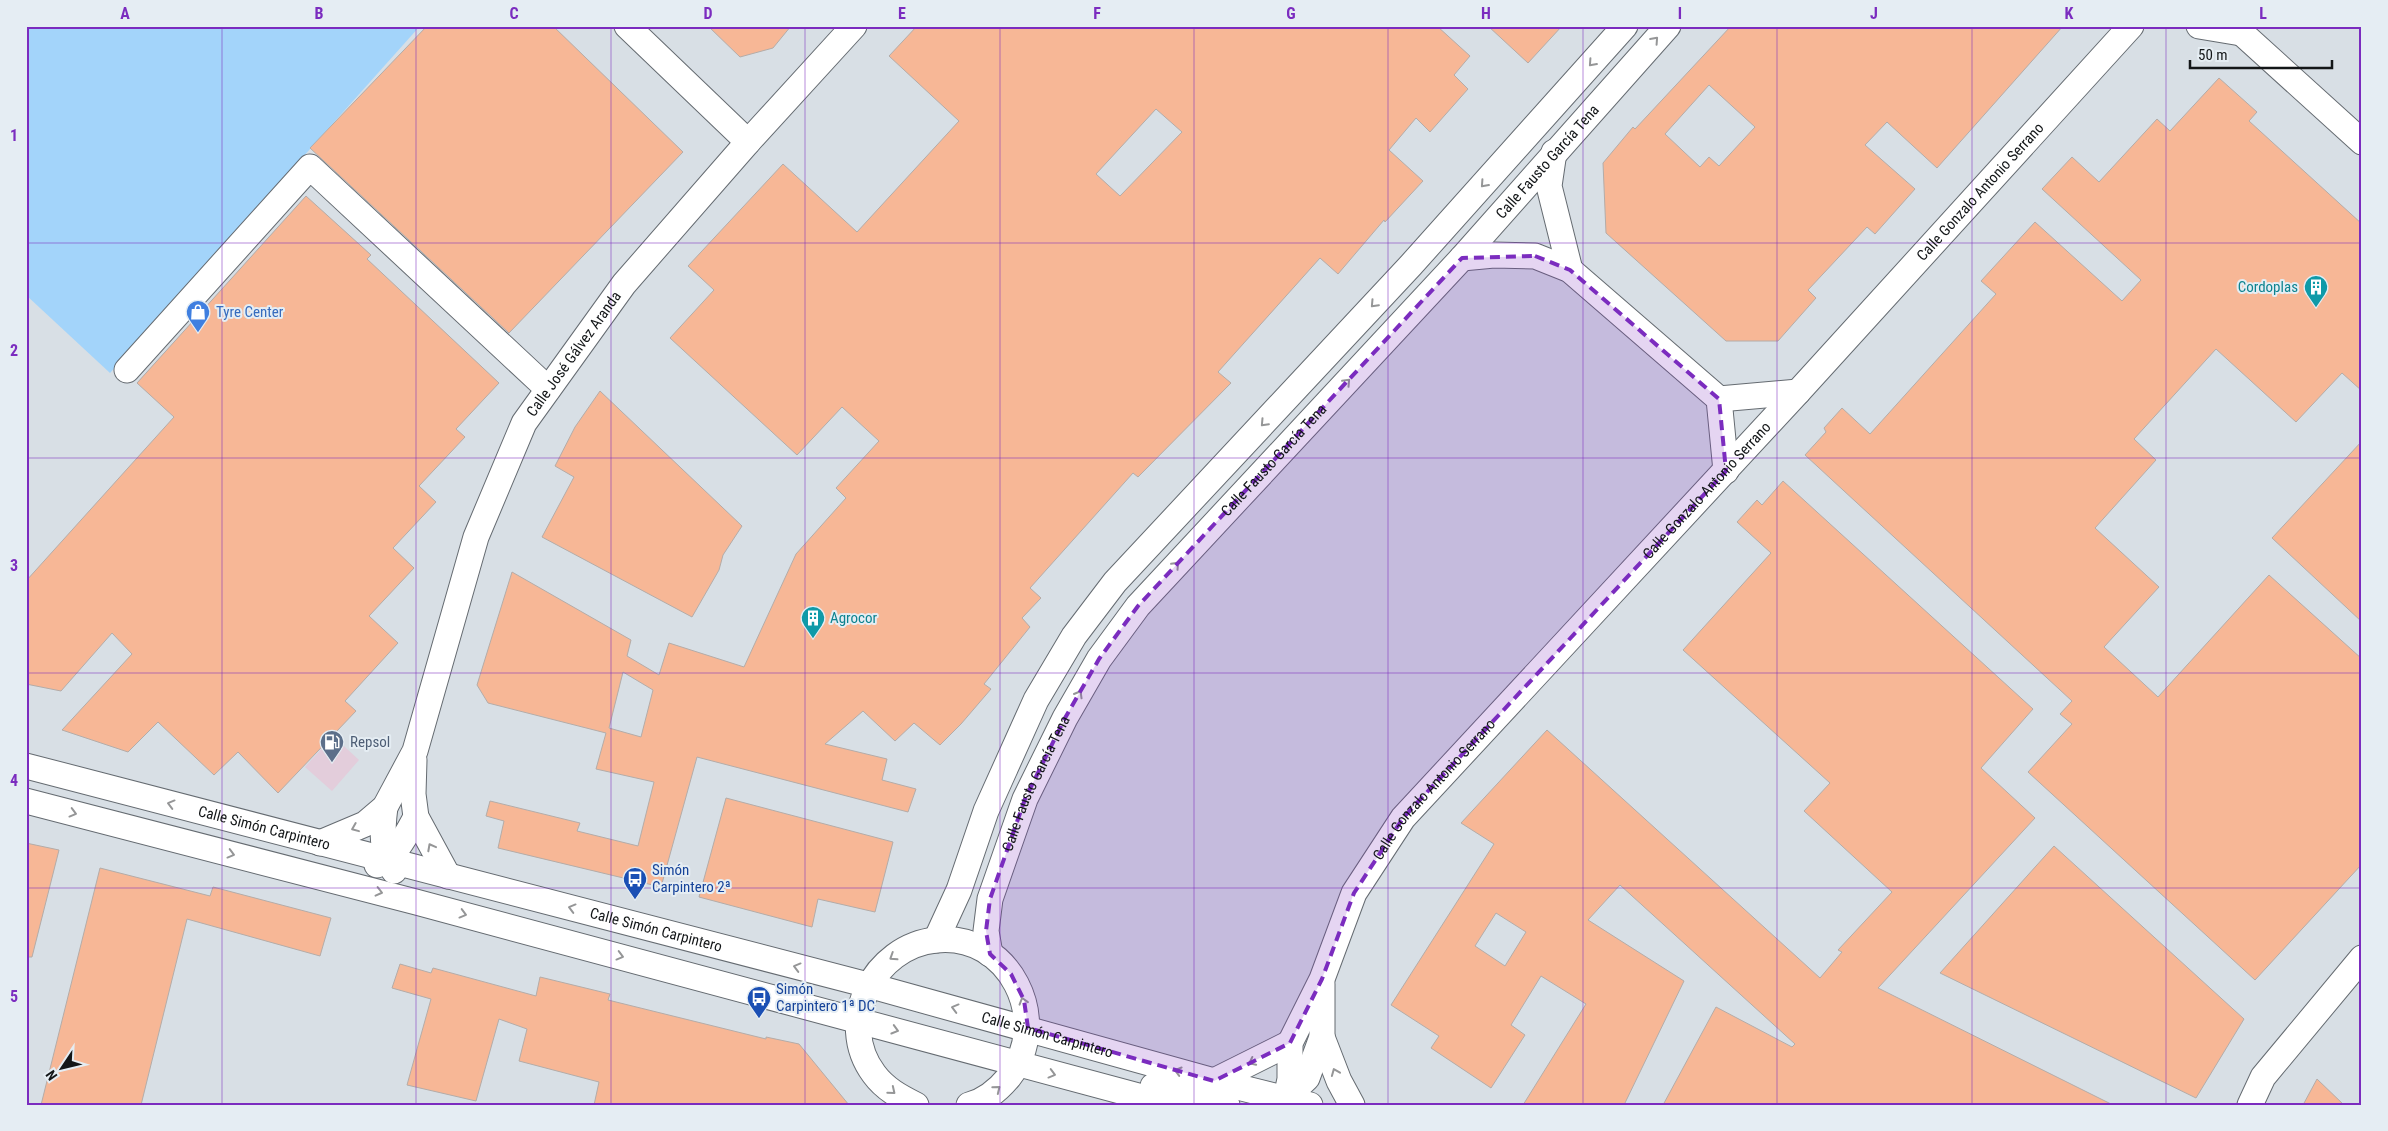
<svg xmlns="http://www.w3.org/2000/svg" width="2388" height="1131" viewBox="0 0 2388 1131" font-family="'Roboto Condensed',sans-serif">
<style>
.commercial{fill:#e3cddb}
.green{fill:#a3d4fa}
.building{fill:#f7b796;stroke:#b4aca8;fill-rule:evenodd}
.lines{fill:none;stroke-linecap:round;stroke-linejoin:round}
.minor-casing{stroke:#656b71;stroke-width:27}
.minor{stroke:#fff;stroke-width:25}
.oneway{stroke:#959697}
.marked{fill:#7b2cbf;fill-opacity:0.2;stroke:#7b2cbf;stroke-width:4;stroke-dasharray:10 6;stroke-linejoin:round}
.grid{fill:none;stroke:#7b2cbf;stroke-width:1;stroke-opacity:0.55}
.labels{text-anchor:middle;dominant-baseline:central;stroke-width:4;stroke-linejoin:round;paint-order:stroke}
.street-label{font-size:15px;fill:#131618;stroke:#e5edf3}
.culture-label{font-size:15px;fill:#0d838f;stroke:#e5edf3;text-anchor:end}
.shop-label{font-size:15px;fill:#366cbe;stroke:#e5edf3;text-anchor:start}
.service-label{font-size:15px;fill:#4e5e75;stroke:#e5edf3;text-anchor:start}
.transit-label{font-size:15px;fill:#164399;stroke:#e5edf3;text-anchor:start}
.neatline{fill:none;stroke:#7b2cbf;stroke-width:2}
.grid-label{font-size:16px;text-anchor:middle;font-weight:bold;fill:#7b2cbf}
</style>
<rect width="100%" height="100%" fill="#d8dfe5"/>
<path class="commercial" d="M333,736l26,24 -27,31 -27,-24z"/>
<path class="green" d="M26,26h394l-310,347 -84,-78z"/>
<path class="building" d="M427,26h126l130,126 -174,181 -199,-185z
M708,26h83l-18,22 -33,9z
M917,26h520l33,30 -16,19 14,14 -38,43 -14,-14 -27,32 34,31 -38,41 -1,-2 -46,54 -18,-16 -102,114 13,11 -93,94 -5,-4 -103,115 11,10 -19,20 8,9 -46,57 7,5 -30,35 -21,21 -26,-22 -19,18 -32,-30 -38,33 62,15 -5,21 34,9 -8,23 -211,-55 -36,130 -163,-39 6,-27 -18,-5 4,-15 90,22 -3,8 61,15 16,-64 -58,-13 10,-36 -118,-30 -11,-18 35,-113 119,68 -4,16 32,19 10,-32 75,24 52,-113 50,-56 -10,-10 43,-47 -37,-34 -45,48 -127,-117 44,-48 -26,-24 95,-102 74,68 102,-111 -70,-65zM1156,109l26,23 -62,64 -24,-22zM623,672l30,18 -12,47 -32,-9z
M1488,26h74l-34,37z
M1731,26h332l-126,142 -50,-46 -22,23 50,44 -40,45 -8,-7 -59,63 8,8 -38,43h-52l-120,-108 -3,-70 30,-36 2,2zM1709,85l46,42 -36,39 -10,-9 -9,10 -35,-33z
M2219,78l38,34 -8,9 113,103v167l-20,-18 -46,49 -80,-73 -82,90 22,21 -61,68 64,59 -55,60 54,50 111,-122 93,84v205l-107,116 -227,-208 44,-48 -12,-10 12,-13 -267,-246 21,-23 -2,-4 18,-20 28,26 126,-140 -15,-13 54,-59 87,79 19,-21 -99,-91 30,-32 27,25 58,-63 13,12z
M306,196l65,59 -4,4 132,124 -43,46 9,8 -46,49 17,16 -43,46 21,20 -45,48 29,27 -53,58 11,10 -78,82 -40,-41 -24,23 -56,-53 -30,30 -66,-22 70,-76 -20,-21 -51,58 -35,-7v-103l148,-164 -37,-34z
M600,391l142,135 -19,29 -4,15 -27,47 -150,-80 32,-60 -19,-11 20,-39z
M2362,441v181l-90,-84z
M1783,481l250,228 -52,59 54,50 -157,170 235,117h-450l53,-98 76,40 3,-3 -175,-159 -32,35 96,61 -60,124h-101l63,-101 -45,-28 -30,49 14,10 -34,53 -60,-40 8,-12 -48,-31 103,-161 -33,-21 86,-93 273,248 22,-26 -4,-2 54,-58 -88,-81 26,-28 -147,-133 88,-97 -34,-31 20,-22 5,5zM1496,913l30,19 -21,34 -30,-20z
M726,798l167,44 -18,70 -57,-13 -6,28 -113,-30z
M26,843l33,7 -27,107h-6z
M2054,846l190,173 -48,79 -256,-125z
M100,868l110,28 3,-9 118,31 -11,38 -133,-37 -46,186h-100z
M400,964l31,9 2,-5 103,28 4,-19 70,17 -2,6 158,39v-2l33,7 50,61h-255l5,-23 -80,-21 8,-32 -28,-10 -23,82 -69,-16 24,-86 -39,-11z
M2317,1079l27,26h-41z"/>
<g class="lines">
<g class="minor-casing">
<g id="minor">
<path d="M627,26l121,116"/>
<path d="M2199,26l42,7"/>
<path d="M2234,26l128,116"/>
<path d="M1554,152l-5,34 21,84"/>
<path d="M1462,258l32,-3 41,1 35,14 149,129 7,72"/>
<path d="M127,370l183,-203 238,222"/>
<path d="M1719,399l79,-7"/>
<path d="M414,760l-1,34 3,23 32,59"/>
<path id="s1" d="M26,766l842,219 346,96 96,24"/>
<path d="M26,801l390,101 756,203"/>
<path d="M385,807c-3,23 -4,45 9,64"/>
<path id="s2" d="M320,843l45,-19 20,-17 30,-56 61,-214 48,-114 100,-139 124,-142 106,-116"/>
<path d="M377,865c20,-10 29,-30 39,-48"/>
<path d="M936,940l23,-50 27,-79 50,-111 38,-64 41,-54 296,-317 214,-239"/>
<path id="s3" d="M990,954l-4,-23 4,-32 35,-100 40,-81 34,-59 39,-53 324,-348 206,-232"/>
<path d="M1322,1037l17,44 13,24"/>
<path d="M1214,1081l76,-38"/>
<path d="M1153,1086l74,19"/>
<path id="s4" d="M1286,1098l4,-19v-36l32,-64 32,-86 49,-75 395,-426 333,-366"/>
<path d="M1283,1101l24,-23 15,-41v-53"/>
<path d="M916,1105c-16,-8 -31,-16 -42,-31 -39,-52 0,-128 62,-134 73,-8 117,80 73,137 -10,12 -24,24 -40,28"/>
<path d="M2250,1105l13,-28 99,-119"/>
</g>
</g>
<use href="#minor" class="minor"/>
</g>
<defs><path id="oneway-chevron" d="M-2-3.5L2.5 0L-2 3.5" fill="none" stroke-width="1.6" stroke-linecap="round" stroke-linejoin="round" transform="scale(1.25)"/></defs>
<g class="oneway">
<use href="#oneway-chevron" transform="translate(1655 40) rotate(-48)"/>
<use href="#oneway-chevron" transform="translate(1592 63) rotate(132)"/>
<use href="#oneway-chevron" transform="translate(1484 184) rotate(132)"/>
<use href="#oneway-chevron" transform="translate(1374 304) rotate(133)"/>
<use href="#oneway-chevron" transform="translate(1347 382) rotate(-47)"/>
<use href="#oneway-chevron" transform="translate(1264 423) rotate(133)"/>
<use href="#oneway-chevron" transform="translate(1176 565) rotate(-47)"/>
<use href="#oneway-chevron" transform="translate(1079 694) rotate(-60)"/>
<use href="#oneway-chevron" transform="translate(171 804) rotate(-165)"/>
<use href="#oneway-chevron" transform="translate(73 813) rotate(15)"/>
<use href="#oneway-chevron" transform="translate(355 828) rotate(158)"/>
<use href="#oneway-chevron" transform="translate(431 847) rotate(-118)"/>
<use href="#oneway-chevron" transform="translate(231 854) rotate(15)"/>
<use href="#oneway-chevron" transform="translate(379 892) rotate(14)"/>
<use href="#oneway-chevron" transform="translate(572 908) rotate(-165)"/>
<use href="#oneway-chevron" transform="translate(463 914) rotate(15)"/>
<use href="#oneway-chevron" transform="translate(620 956) rotate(15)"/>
<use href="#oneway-chevron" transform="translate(893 957) rotate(147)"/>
<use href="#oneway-chevron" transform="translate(797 967) rotate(-165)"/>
<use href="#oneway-chevron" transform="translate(1023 1001) rotate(-107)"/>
<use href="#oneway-chevron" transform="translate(955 1008) rotate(-165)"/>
<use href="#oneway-chevron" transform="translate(895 1030) rotate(16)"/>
<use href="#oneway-chevron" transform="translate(1252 1062) rotate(154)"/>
<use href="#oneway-chevron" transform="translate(1178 1071) rotate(-164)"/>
<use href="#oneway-chevron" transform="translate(1335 1072) rotate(-112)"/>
<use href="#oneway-chevron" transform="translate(1052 1074) rotate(15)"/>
<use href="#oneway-chevron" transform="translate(997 1089) rotate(-39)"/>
<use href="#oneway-chevron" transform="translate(892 1091) rotate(39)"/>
</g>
<path class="marked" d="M1535,256l35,14 149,129 7,72 -323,347 -49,75 -32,86 -32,64 -76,38 -186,-53 -4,-28 -13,-26 -21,-20 -4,-23 4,-32 35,-100 40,-81 34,-59 39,-53 324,-348z"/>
<path class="grid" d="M222,26v1079M416,26v1079M611,26v1079M805,26v1079M1000,26v1079M1194,26v1079M1388,26v1079M1583,26v1079M1777,26v1079M1972,26v1079M2166,26v1079M26,243h2336M26,458h2336M26,673h2336M26,888h2336"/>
<defs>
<g id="building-pin" transform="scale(1.25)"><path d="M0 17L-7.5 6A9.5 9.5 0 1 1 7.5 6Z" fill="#0f9aa8" stroke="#e5edf3"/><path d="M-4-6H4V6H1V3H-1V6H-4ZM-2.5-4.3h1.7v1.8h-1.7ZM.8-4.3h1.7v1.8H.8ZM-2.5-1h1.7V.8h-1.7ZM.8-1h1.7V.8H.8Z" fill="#fff"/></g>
<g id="shop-pin" transform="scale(1.25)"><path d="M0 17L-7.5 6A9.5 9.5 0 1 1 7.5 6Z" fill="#3f7fe0" stroke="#e5edf3"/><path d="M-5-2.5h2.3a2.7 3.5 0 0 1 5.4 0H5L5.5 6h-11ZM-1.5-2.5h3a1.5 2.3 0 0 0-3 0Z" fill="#fff"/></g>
<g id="fuel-pin" transform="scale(1.25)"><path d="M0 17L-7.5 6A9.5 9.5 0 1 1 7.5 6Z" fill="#5c6f8a" stroke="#e5edf3"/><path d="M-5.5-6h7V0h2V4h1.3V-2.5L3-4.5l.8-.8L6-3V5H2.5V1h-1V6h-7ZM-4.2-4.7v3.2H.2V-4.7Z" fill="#fff"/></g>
<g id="bus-pin" transform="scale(1.25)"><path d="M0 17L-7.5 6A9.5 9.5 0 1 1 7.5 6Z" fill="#1a4fb4" stroke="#e5edf3"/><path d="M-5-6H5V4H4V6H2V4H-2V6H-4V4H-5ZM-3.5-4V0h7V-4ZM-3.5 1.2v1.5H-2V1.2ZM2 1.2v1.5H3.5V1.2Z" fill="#fff"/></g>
</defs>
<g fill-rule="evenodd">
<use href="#building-pin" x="2316" y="287"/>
<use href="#shop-pin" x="198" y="312"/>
<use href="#building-pin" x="813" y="618"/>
<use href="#fuel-pin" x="332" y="742"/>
<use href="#bus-pin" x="635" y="879"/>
<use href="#bus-pin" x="759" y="998"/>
</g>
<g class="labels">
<g class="street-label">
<text stroke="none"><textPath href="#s3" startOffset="990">Calle Fausto García Tena</textPath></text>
<text stroke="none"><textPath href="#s4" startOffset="1160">Calle Gonzalo Antonio Serrano</textPath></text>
<text stroke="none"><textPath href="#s2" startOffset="570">Calle José Gálvez Aranda</textPath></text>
<text stroke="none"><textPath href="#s3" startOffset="585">Calle Fausto García Tena</textPath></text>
<text stroke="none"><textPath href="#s4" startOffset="755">Calle Gonzalo Antonio Serrano</textPath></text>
<text stroke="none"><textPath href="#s3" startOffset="180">Calle Fausto García Tena</textPath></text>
<text stroke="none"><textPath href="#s4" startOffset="350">Calle Gonzalo Antonio Serrano</textPath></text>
<text stroke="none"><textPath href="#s1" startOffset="246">Calle Simón Carpintero</textPath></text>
<text stroke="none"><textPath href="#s1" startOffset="651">Calle Simón Carpintero</textPath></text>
<text stroke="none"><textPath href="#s1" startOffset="1056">Calle Simón Carpintero</textPath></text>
</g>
<g class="culture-label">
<text x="2298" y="287">Cordoplas</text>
<text x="830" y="618" text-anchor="start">Agrocor</text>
</g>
<g class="shop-label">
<text x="216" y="312">Tyre Center</text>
</g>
<g class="service-label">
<text x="350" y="742">Repsol</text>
</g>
<g class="transit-label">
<text x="652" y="870">Simón<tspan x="652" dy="17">Carpintero 2ª</tspan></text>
<text x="776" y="989">Simón<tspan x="776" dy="17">Carpintero 1ª DC</tspan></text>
</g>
</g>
<rect width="2388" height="1131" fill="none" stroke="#e5edf3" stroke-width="55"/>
<g transform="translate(62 1068) rotate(235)" stroke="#e5edf3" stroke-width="4" paint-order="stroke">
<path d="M0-4L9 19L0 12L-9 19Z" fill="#131618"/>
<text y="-8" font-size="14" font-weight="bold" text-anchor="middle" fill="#131618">N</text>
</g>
<path d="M2190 60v8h142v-8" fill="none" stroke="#131618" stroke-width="2.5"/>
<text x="2198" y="60" font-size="15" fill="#131618" stroke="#e5edf3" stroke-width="4" paint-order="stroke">50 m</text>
<rect x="28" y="28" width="2332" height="1076" class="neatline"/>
<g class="grid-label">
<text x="125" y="19">A</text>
<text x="319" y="19">B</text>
<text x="514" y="19">C</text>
<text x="708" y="19">D</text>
<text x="902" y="19">E</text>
<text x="1097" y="19">F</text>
<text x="1291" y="19">G</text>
<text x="1486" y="19">H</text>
<text x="1680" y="19">I</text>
<text x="1874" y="19">J</text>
<text x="2069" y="19">K</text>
<text x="2263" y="19">L</text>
<text x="14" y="141">1</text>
<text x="14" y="356">2</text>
<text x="14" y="571">3</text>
<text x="14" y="786">4</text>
<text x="14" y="1002">5</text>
</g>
</svg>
